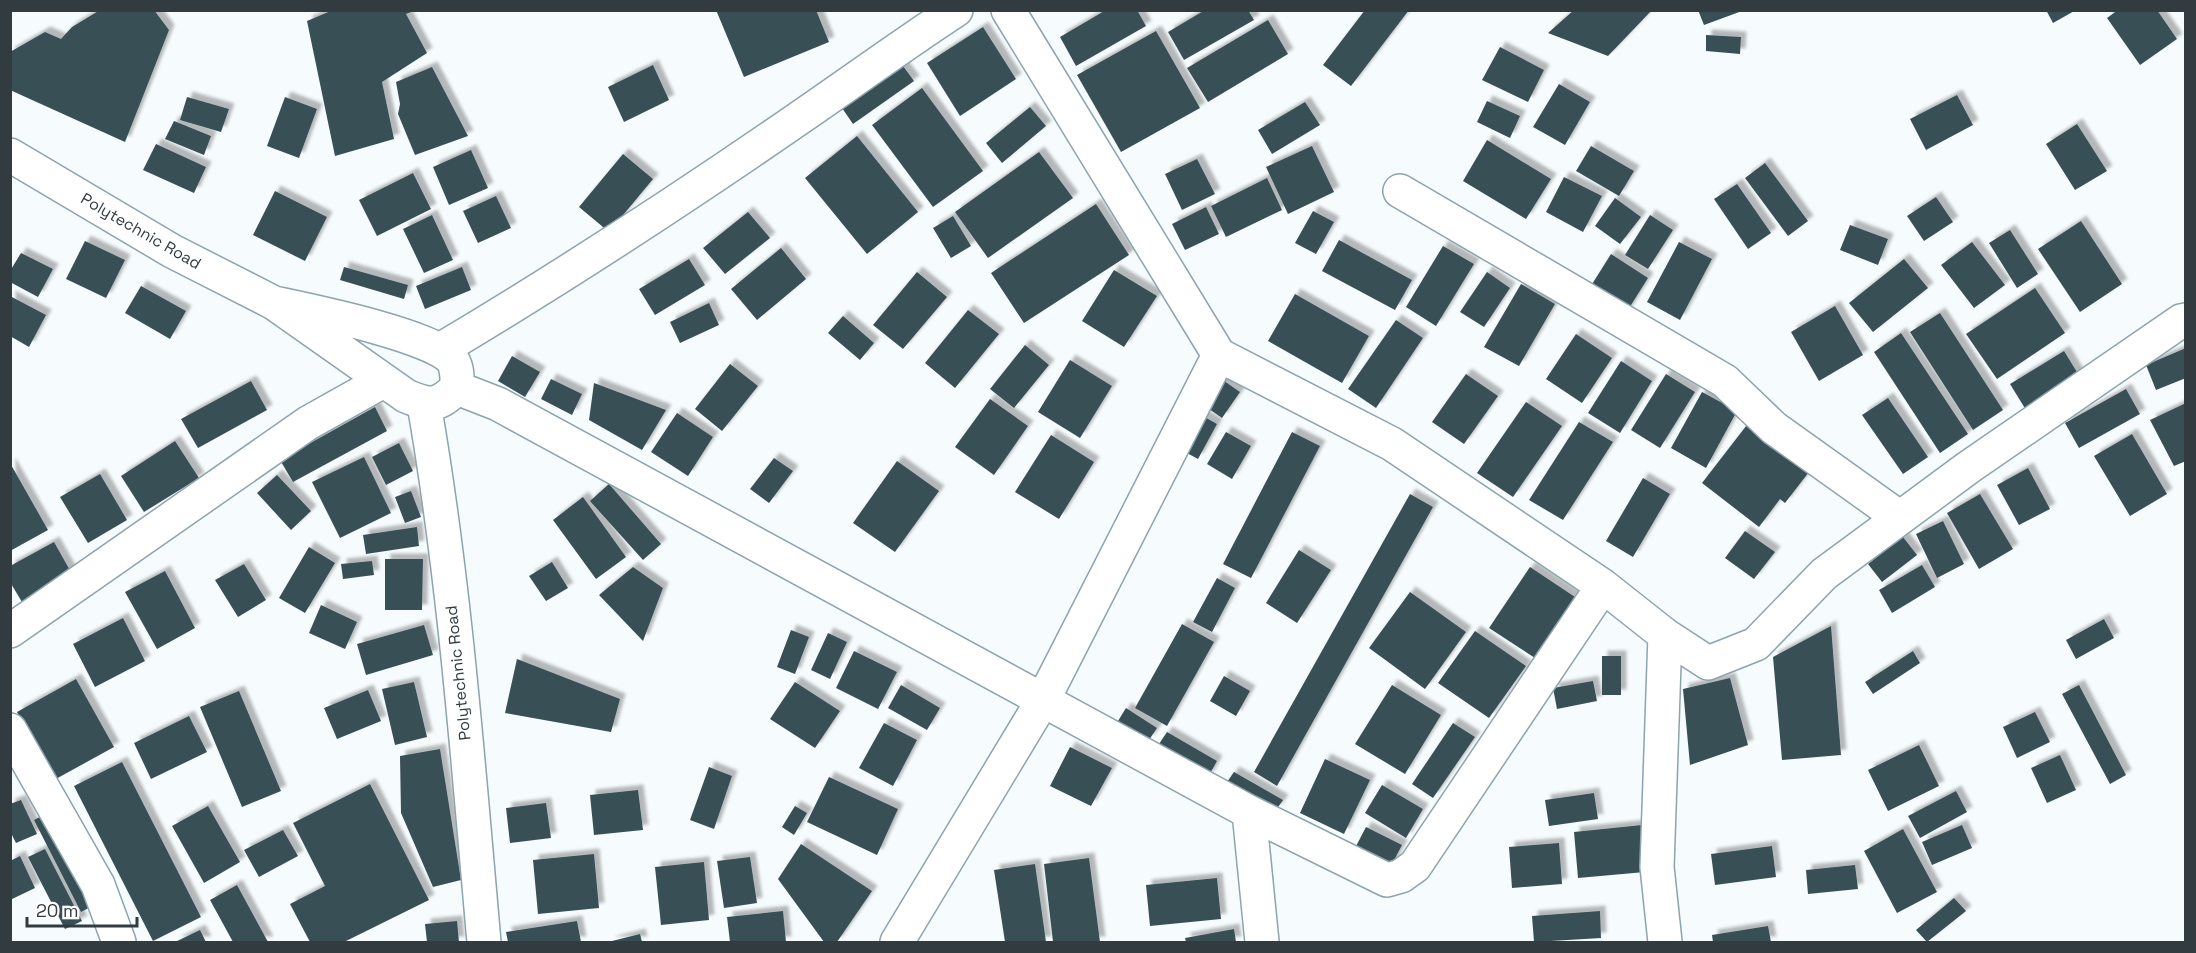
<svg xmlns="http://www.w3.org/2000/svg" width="2196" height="953" viewBox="0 0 2196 953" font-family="'Space Grotesk',sans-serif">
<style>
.building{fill:#394f57;filter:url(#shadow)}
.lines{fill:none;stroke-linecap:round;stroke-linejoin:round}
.minor-casing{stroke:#8ca4ae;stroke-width:36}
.minor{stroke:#fff;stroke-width:33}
.labels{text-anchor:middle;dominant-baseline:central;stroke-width:6;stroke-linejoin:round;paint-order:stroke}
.street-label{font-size:16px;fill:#323c40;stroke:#fff}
</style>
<defs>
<filter id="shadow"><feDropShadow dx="5.5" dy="-5.5" stdDeviation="1.5" flood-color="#0004"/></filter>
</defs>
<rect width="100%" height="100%" fill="#f6fbfd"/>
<path class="building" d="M100,10h54l15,20 -44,112 -115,-52v-38l35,-20 16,7 11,-12z
M333,10h83l-10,4 21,39 -45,29 12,57 -59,17 -28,-135z
M716,10h100l13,32 -85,35z
M1106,10h31l9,16 -70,40 -16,-29z
M1205,10h43l6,10 -70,40 -16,-28z
M1365,10h44l-58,76 -28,-21z
M1574,10h78l-44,46 -60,-23z
M1698,10h44v1l-38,14z
M2046,10h30l-23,13z
M2118,10h39l20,29 -37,26 -33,-47z
M1268,20l20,34 -80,48 -21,-34z
M983,27l33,52 -56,37 -33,-53z
M1156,31l44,77 -79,44 -44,-77z
M1706,35l35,2 -1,17 -34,-3z
M1500,47l44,23 -16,32 -46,-22z
M653,65l16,35 -45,22 -16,-35z
M903,66l11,15 -61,43 -11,-16z
M432,67l36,69 -53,19 -17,-41 2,-10 -4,-22z
M1559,84l31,18 -25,43 -32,-18z
M922,88l61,83 -50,36 -61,-82z
M1957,95l16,30 -47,25 -16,-31z
M187,97l42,12 -8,23 -41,-12z
M285,97l32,12 -18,49 -32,-12z
M1487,101l33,15 -10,22 -33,-16z
M1305,102l15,23 -48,29 -14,-24z
M1030,107l16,19 -44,37 -16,-20z
M174,121l37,15 -7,19 -39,-16z
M2077,124l30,47 -32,19 -29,-46z
M857,136l61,76 -51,42 -62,-76z
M1487,140l64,39 -25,40 -63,-38z
M156,144l50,23 -12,26 -51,-23z
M1312,146l22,46 -46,22 -22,-47z
M1591,146l43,25 -15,25 -43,-25z
M471,150l17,38 -39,17 -16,-38z
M1039,152l34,46 -85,60 -33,-46z
M623,154l30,25 -44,53 -30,-25z
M1197,159l18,35 -33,16 -17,-36z
M1765,163l43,58 -20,15 -43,-58z
M413,173l18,36 -54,27 -18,-36z
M1564,177l38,19 -19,36 -37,-20z
M1267,178l15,32 -56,27 -15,-31z
M1737,184l34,49 -23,16 -34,-50z
M275,191l52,26 -22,44 -52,-26z
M496,196l15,32 -33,15 -15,-32z
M1936,197l17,25 -29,19 -17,-25z
M1615,198l26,19 -21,27 -25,-18z
M1096,204l33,51 -105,68 -33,-50z
M1206,207l13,27 -34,16 -13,-26z
M1313,211l21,11 -18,32 -21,-11z
M748,212l22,26 -45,36 -22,-26z
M432,215l21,45 -29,13 -21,-44z
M1650,215l23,15 -25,39 -23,-14z
M953,216l18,30 -20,12 -18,-30z
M2081,221l41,63 -42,28 -42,-63z
M1850,225l38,14 -10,26 -38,-15z
M2010,230l28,44 -21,14 -28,-45z
M1339,240l73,40 -17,30 -73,-39z
M85,241l40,19 -19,38 -40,-19z
M1679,242l33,17 -32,61 -33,-18z
M1972,242l33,43 -31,23 -33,-43z
M1443,246l31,18 -38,62 -30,-19z
M781,248l25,31 -49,41 -26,-31z
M21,253l32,16 -15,28 -28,-15v-11z
M1611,254l37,24 -22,35 -37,-24z
M689,259l16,26 -50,30 -16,-26z
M1904,259l24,29 -55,44 -24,-29z
M344,267l64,18 -4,14 -64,-19z
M462,267l9,23 -46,19 -9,-23z
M1114,270l43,26 -33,51 -42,-26z
M917,272l30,25 -44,52 -30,-24z
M1487,272l23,16 -26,39 -24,-15z
M1521,284l34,20 -36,62 -35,-19z
M141,286l45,25 -16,28 -45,-26z
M2035,288l30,45 -68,46 -31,-45z
M1295,294l74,42 -27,47 -74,-42z
M10,296l36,19 -17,32 -19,-11z
M709,303l10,22 -39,18 -10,-21z
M1835,306l28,49 -44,26 -28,-49z
M968,310l31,24 -44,54 -30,-25z
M1940,313l63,97 -30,20 -63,-98z
M843,316l31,27 -14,17 -32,-27z
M1396,320l27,18 -47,70 -28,-19z
M1901,333l67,101 -28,19 -66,-101z
M1576,334l36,24 -30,45 -36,-24z
M1025,345l24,20 -35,43 -24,-19z
M2186,348v30l-30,12 -10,-25z
M2064,351l16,26 -54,33 -16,-26z
M512,356l28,16 -15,25 -27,-16z
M1070,360l42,26 -32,52 -42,-26z
M1621,361l31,20 -32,52 -32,-20z
M730,364l28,22 -36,45 -27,-22z
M1466,374l32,22 -34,48 -32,-22z
M1666,374l29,18 -35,56 -29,-18z
M1217,376l23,16 -18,26 -23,-16z
M551,379l31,15 -10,21 -31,-16z
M251,381l16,29 -69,38 -17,-29z
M594,383l72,27 -24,40 -53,-30z
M2126,389l14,25 -61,34 -14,-25z
M1702,392l35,19 -31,57 -35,-20z
M1888,398l40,59 -25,17 -41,-59z
M990,399l38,27 -34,49 -39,-28z
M1526,402l36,24 -49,71 -36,-24z
M2186,403v58l-12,5 -24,-46z
M375,407l12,24 -94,51 -13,-22z
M1194,411l23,13 -19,35 -24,-13z
M677,413l36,24 -25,39 -37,-24z
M1750,421l62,47 -27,35 -5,-4 -21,28 -57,-44z
M1579,422l34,20 -50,78 -34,-20z
M1226,432l25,14 -19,33 -25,-15z
M1292,432l28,14 -69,132 -28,-14z
M2132,434l35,60 -37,22 -36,-60z
M1051,435l43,27 -35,57 -44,-27z
M175,441l24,37 -55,34 -23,-36z
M399,443l14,28 -27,14 -14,-28z
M364,457l27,56 -51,25 -28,-56z
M774,458l19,13 -24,32 -19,-14z
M897,461l42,30 -44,61 -42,-29z
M10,463l38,67 -38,21z
M2028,468l22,41 -31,16 -22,-40z
M100,474l27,46 -39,23 -28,-46z
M277,475l34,36 -20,19 -34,-37z
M1643,478l27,16 -37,63 -27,-16z
M609,484l52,60 -18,16 -53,-59z
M411,491l10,26 -16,6 -10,-26z
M1410,494l23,13 -156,279 -23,-14z
M1980,494l33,55 -34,20 -32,-56z
M583,497l43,60 -30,22 -43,-59z
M1943,521l21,43 -27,14 -21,-44z
M417,527l2,19 -53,8 -3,-19z
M1745,531l30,21 -21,27 -29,-21z
M1903,537l14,18 -35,27 -14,-18z
M54,542l18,32 -50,28 -12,-20v-16z
M309,547l26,16 -30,50 -26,-15z
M1299,550l32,20 -34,53 -31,-20z
M385,559h38l-1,51h-37z
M372,561l2,14 -31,4 -2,-15z
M552,562l16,26 -22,13 -17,-25z
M244,564l22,36 -28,17 -23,-37z
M1922,565l13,22 -43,26 -13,-23z
M633,567l30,21 -20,53 -44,-46z
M1530,567l45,30 -40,61 -46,-30z
M165,571l30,57 -38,21 -32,-57z
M1217,578l18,10 -23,44 -19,-10z
M1410,592l56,40 -41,57 -56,-41z
M321,605l36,17 -12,27 -36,-16z
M123,618l22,43 -50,26 -22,-43z
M2104,619l10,19 -38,21 -10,-19z
M1182,624l32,18 -47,84 -32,-18z
M424,625l9,30 -67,20 -9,-31z
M1831,626l10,129 -59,5 -9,-103z
M791,630l18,7 -14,37 -18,-7z
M1475,631l51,35 -37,52 -51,-35z
M828,633l19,9 -17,37 -19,-9z
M854,651l43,21 -19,37 -42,-21z
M1913,651l7,12 -47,31 -8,-12z
M1602,656h19v39h-19z
M517,659l103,40 -9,33 -106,-19z
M1224,676l26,15 -14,25 -26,-15z
M1730,678l18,67 -58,20 -7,-76z
M76,679l38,68 -60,33 -37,-68z
M1593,681l4,20 -40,8 -4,-21z
M414,682l13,55 -32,8 -13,-56z
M795,682l45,29 -25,37 -45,-29z
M901,685l39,23 -13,22 -39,-22z
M1392,685l49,30 -36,59 -50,-30z
M2079,685l47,90 -16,9 -48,-90z
M368,690l13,31 -44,18 -13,-31z
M239,691l42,100 -39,16 -42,-100z
M1126,708l31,20 -8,12 -31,-19z
M2035,712l15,30 -33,16 -14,-31z
M189,716l18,36 -56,27 -17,-36z
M884,723l33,17 -24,46 -34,-18z
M1453,723l22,14 -42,61 -21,-14z
M1167,732l50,29 -9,16 -51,-30z
M1919,745l20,41 -51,25 -20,-41z
M1070,747l42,21 -21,38 -41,-20z
M440,749l21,131 -28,7 -32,-74 -1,-57z
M2060,755l16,35 -29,13 -16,-35z
M1325,759l45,21 -26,54 -44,-21z
M122,762l79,155 -48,24 -79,-155z
M709,767l23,9 -18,53 -24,-9z
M1234,772l49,28 -7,10 -49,-28z
M829,777l69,32 -21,46 -70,-33z
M370,784l59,116 -85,42h-34l-20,-38 35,-18 -32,-63z
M1382,785l41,24 -17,29 -41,-25z
M638,790l5,40 -49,5 -4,-40z
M1956,791l11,21 -47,26 -12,-22z
M1594,793l4,26 -49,7 -4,-26z
M21,800l16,34 -21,9 -6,-12v-27z
M546,803l5,35 -41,5 -4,-35z
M208,806l32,56 -36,21 -32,-57z
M795,806l12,7 -13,22 -12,-8z
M51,811l47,92 -17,9 -47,-92z
M1652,824l4,47 -78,7 -4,-46z
M1962,825l10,23 -40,17 -10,-23z
M1366,827l36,18 -13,25 -36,-18z
M1903,829l34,63 -40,21 -33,-62z
M283,830l15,26 -39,21 -15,-27z
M1559,843l3,41 -50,4 -3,-41z
M801,844l71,47 -35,51h-13l-46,-63z
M1772,846l4,31 -61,8 -4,-31z
M45,849l37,72 -17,8 -37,-72z
M594,854l5,54 -61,6 -5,-54z
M20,856l15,32 -25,12v-39z
M750,857l7,46 -33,5 -7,-47z
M1089,858l11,84h-47l-9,-78z
M704,862l5,58 -48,5 -6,-58z
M1035,864l11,78h-41l-11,-72z
M1855,865l3,24 -50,5 -2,-24z
M1217,878l4,41 -71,7 -4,-41z
M237,885l31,57h-35l-23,-42z
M1954,898l12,13 -39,31 -11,-12z
M783,911l3,31h-56l-3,-25z
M1600,911l1,27 -67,4 -2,-26z
M457,921l2,21h-32l-2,-18z
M577,921l4,21h-73l-2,-10z
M1768,926l3,16h-58l-1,-7z
M1234,929l2,13h-50l-1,-4z
M200,930l6,12h-31z
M640,934l2,8h-34z"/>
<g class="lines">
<g class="minor-casing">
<path id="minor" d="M1008,10l211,345 173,89 211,142 62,49 43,28 48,-19 68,-70 145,-107 212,-146 5,-1
M10,155l162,96 102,52
M1400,191l325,190 49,47 126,90
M274,303c33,7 162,33 179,58 5,9 4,18 4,27 -20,19 -27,18 -51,8z
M440,350c121,-72 239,-149 355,-229 54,-37 106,-75 161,-111
M457,388l41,16 751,408 138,68 14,-4 14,-10 188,-280
M424,404c31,178 44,359 60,538
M10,631l298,-208 75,-42
M10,730l88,155 21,57
M1249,812l13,130
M897,942l146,-242 176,-345
M1665,942l-8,-75 8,-232"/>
</g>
<use href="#minor" class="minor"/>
</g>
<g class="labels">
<g class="street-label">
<text transform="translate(141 231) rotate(30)">Polytechnic Road</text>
<text transform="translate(458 673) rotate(-96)">Polytechnic Road</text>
</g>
</g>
<rect width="2196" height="953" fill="none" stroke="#323c40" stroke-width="24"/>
<path d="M27 917v9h110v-9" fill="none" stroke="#323c40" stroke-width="3"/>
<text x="36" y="917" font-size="18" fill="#323c40" stroke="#ffffff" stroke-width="4.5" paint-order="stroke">20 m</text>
</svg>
